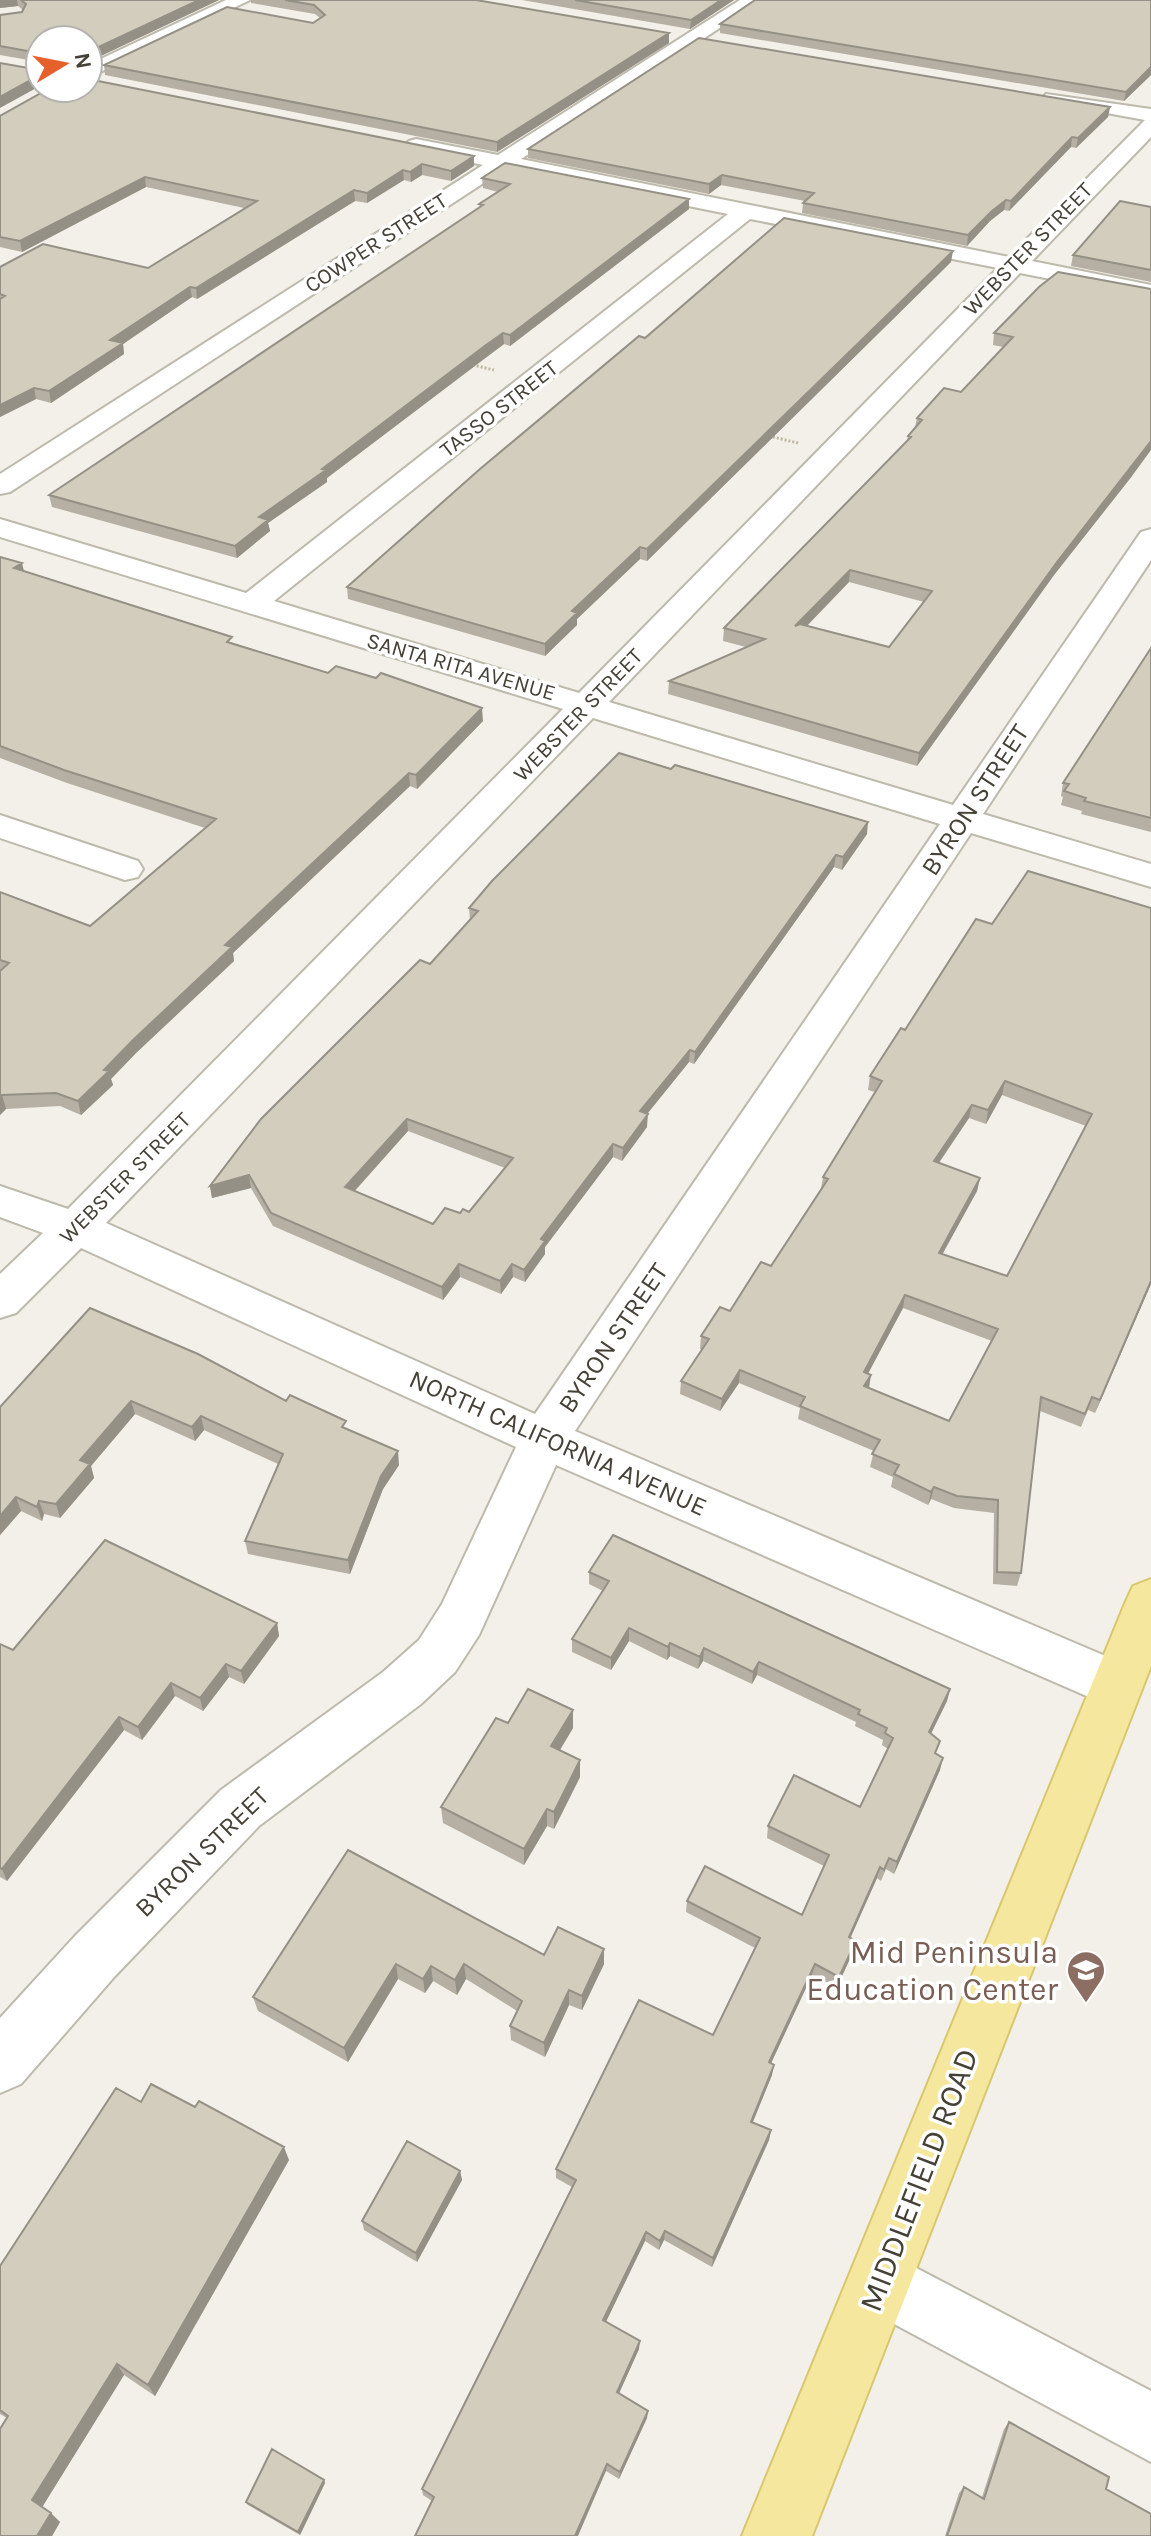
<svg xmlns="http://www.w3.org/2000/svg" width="1151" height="2536" viewBox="0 0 1151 2536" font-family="Karla,sans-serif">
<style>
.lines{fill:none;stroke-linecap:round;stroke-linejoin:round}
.minor-casing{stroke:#bdb9ab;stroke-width:4}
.major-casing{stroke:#d9c76f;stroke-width:4}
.path{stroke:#bdb69e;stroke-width:3;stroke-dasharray:2 2;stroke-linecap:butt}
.minor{fill:#fff;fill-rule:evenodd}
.major{fill:#f5e89e;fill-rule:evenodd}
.wall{fill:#b5b0a3;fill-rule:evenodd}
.shaded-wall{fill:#949085}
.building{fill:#d3cdbe;stroke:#949085;stroke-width:2;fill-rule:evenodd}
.labels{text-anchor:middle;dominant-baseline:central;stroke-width:7;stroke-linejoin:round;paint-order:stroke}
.far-street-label{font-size:22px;fill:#454137;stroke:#fff}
.street-label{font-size:26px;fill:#454137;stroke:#fff}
.near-education-label{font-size:32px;fill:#785e54;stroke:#fff;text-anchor:end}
.near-street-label{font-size:32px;fill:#454137;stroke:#fff}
</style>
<rect width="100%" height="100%" fill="#f2f0e8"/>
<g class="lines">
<g class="minor-casing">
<path id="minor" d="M226,0h24l-162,78v-13z
M740,0h22l-241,159 488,98 136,-137 -99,-18 -3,-4 3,-4 105,15v28l-119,124 119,24v14l-131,-26 -411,429 344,103 188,-273 10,-3v31l-168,254 168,50v23l-180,-54 -396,598 561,238 7,16 -7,16 -19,7 -19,-7 -542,-236 -77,170 -24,37 -34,32 -162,122 -144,150 -94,108 -21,9v-75l75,-82 146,-146 162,-118 36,-32 23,-36 74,-157 -435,-199 -65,65 -16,5v-44l43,-41 -43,-16v-31l68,23 495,-500 -563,-172v-18l246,74 482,-379 -223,-45 -495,323 -10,2v-20l483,-309 -74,-16 -4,-4 4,-4 7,-2 82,16zM750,219l248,49 -419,425 -305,-92zM593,718l347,106 -405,590 -429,-191z
M0,815l138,46 5,8 -5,8 -13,3 -125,-42z
M880,2249l271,142v71l-294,-158 -9,-23 9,-23z"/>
</g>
<g class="major-casing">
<path id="major" d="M1151,1579v87l-339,870h-70l384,-935 7,-15z"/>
</g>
<path class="path" d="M469,364l25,6
M769,436l29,7"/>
<use href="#minor" class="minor"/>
<use href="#major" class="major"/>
</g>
<path class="wall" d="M0,0h219l-131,62v-22l-48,22 -40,-7v-40l22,-3 1,-2 -5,-4 -18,2z
M251,0h225l193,43 -172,109 -392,-77 -1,-10 209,-42 7,-5 -5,-4 -64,-11z
M522,0h212l-44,29z
M1151,0v75l-27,26 -404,-68v-9z
M1110,107l-2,10 -32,31 -5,-1 -62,64 -5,-1 -14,11 -23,25 -165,-33 1,-10 2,-2 -84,-16 -12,9 -181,-36v-9z
M0,116l474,50 -23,15 -29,-6 -11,7 -7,-2 -37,23 -12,-2 -158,98 -5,-2 -69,47 1,10 -73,49 -15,-4 -36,18v-150l148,1 96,-60 -98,-21 -124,65 -22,-5z
M482,178l207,31 -179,137 -6,-2 -18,13 -159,121v4l-59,41 2,8 -33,27 -185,-51 -3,-12 431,-288 -1,-3 19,-12 -15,-4z
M1151,207v75l-80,-16 2,-11z
M951,262l-304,299 -7,-2 -63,60v6l-32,31 -197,-57 -1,-12 298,-249z
M1039,287l93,189 -78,99 -137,191 -249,-72 1,-13 77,-34 -23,-6 1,-13 183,-187 1,-5 7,-9 2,-9 44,-26 42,-45 -10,-2 1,-12zM849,582l75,20 -35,45 -82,-21z
M0,557l24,14 209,72 250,78 -66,68 -7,-3 -177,167 1,8 -98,92 -25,26 2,6 -32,30 -21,-9 -54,3 -6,6v-223l90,34 115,-98 -138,-45 -67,-25z
M1151,648v184l-70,-18 1,-3 -21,-6 2,-8 -2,-1 2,-13z
M867,834l-25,36 -8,-3 -140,197 -5,-2 -42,52v13l-25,34 -9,-4 -68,90v7l-20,28 -12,-5 -12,17 -41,-17 -17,23 -170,-74 -22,-38 -39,10 -2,-12 220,-222 40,-44 -1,-12zM408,1131l97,37 -36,44 -9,1 -27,11 -78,-33z
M1151,908v376l-56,129 -7,-3 -7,17 -41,-16 -19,162 -4,13 -24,-2 1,-71 -40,-5 -23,-9 -3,6 -37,-18 2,-10 -23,-10 4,-16 -76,-32 2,-11 -61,-25 -19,28 -40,-17 1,-13 21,-32h-2l1,-13 29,-25 41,-45 50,-77 2,-12 52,-85 -7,-2 2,-14 35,-46 87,-106zM1002,1095l84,31 -79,150 -65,-22 35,-63 3,-13 -41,-15 30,-45 17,6zM903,1308l89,33 -43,80 -80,-33 -1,-15z
M90,1308l257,121 52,36 -16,24 -33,85 -102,-20 -3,-13 33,-77 -74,-34 -9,11 -60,-27 -44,52 3,12 -34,40 -16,-4 -2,7 -21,-10 -21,24v-128z
M589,1572l361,117 -3,12 -16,32 9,37 -46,104 -8,-5 -5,12 -4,-3 -27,60 6,3 -3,11 -16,35 -25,-12 -41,88 1,12 -19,47 18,8 -2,10 -57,127 -48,-27 -5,10 -14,-9 -39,80 33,28 -20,44 28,25 -28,61 -13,-8 -174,30 -9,-6 -1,-6 150,-302 -16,-9v-9l157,-134 42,-87 -69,-36 1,-11 115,14 22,-49 -57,-28 1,-12 92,-19 28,-58 -6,-4 1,-5 -28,-14 1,-4 -99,-47 -5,9 -49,-23 -5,8 -28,-13 -3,4 -38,-19 -18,29 -39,-18v-13l31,-48 -14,-7z
M277,1623l2,13 -35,48 -15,-7 -26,34 -28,-15 -33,44 -18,-10 -117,151 -7,-4v-233l13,6z
M573,1710v18l-13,22 20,27 -26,52 -7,-3 -23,39 -81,-42 -2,-16 67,-84z
M348,1850l196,105 60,9 -22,46 -13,-5 -24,52 -34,-17 -1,-14 7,-15 -51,-32 -9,16 -24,-14 -8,12 -27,-14 -50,83 -90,-51 -5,-14z
M141,2102l148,58 -134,236 -31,-21 -82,132 18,15 -8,14h-52l7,-118 -7,-4v-148z
M460,2171l2,9 -45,82 -53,-32 -2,-9z
M1009,2422l97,67 45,47h-206l14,-43 5,-6 18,10 22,-68z
M324,2480l1,3 -25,52 -52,-30 -2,-3z"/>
<path class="shaded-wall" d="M0,0h17l1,6 -18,2z
M199,0h20l-131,62v-10z
M721,0h13l-44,29 1,-9z
M669,33v10l-172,109v-10z
M1151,67v8l-27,26 2,-9z
M39,75l1,11 -40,22v-11z
M1110,107l-2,10 -32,31 2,-10z
M1072,137l-1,10 -62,64 2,-10z
M474,156v10l-23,15v-10z
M422,164v11l-11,7 -1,-10z
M403,170l1,10 -37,23v-10z
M722,175l-1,10 -12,9v-10z
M145,177l1,10 -124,65 -2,-11z
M354,190l1,11 -158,98 -1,-11z
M689,199v10l-179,137v-11z
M1006,200l-2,10 -14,11 -23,25 1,-11 24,-24z
M953,251l-2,11 -304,299v-12z
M190,287l2,10 -69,47 1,10 -73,49 -2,-12 61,-51z
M503,333l1,11 -177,134v4l-59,41 2,8 -33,27 -2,-12 24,-29z
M34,388l2,11 -36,18v-12z
M1151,441v9l-19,26 -78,99 -137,191 2,-13 138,-191z
M640,547v12l-63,60v6l-32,31v-12l27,-33z
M22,563l3,12 -11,-7z
M850,570l-1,12 -55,57 1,-13z
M482,708l1,13 -66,68 -1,-14z
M409,773l1,13 -177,167 1,8 -98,92 -25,26 2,6 -32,30 -3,-14 26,-31 121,-125z
M868,822l-1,12 -25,36 1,-13z
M836,855l-2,12 -140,197 1,-12z
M690,1050l-1,12 -50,62 1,-13z
M1005,1081l-3,14 -16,29 2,-14z
M2,1095l4,14 -6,6v-18z
M972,1105l-3,13 -38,56 3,-13z
M648,1114l-1,13 -25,34 1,-13z
M407,1119l1,12 -61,68 -2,-12z
M613,1144v13l-68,90v7l-20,28 -1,-12 17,-31z
M249,1175l2,13 -39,10 -2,-12z
M980,1178l-3,13 -41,75 3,-13z
M459,1264l1,13 -17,23 -1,-13z
M512,1264l1,13 -12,17 -1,-13z
M1151,1281v3l-56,129 5,-13z
M905,1295l-2,13 -41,77 2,-13z
M740,1370l-1,13 -19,28 2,-12z
M871,1375l-2,13 -7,11 2,-13z
M131,1401l4,13 -44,52 3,12 -34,40 -4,-14 24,-44z
M201,1416l3,14 -9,11 -3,-14z
M398,1451l1,14 -16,24 -33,85 -2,-14 33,-84z
M934,1487l-3,12 -3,6 3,-13z
M16,1497l5,14 -21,24v-19z
M39,1501l5,13 -2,7 -5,-14z
M277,1623l2,13 -35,48 -3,-13z
M629,1628v13l-18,29v-12z
M670,1643v13l-3,4 1,-13z
M704,1648l-1,13 -5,8 2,-12z
M759,1662l-2,13 -5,9 1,-12z
M226,1664l3,13 -26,34 -3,-13z
M171,1683l4,13 -33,44 -4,-13z
M950,1689l-3,12 -21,43 3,-12z
M573,1710v18l-21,35 -1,-17z
M119,1717l5,13 -117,151 -5,-12z
M943,1758l-3,12 -46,104 3,-12z
M580,1760v17l-26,52v-17z
M547,1809v17l-23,39v-16z
M880,1867l-3,11 -31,70 3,-11z
M856,1941l-3,11 -16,35 2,-10z
M604,1949v15l-22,46v-14z
M396,1964l2,15 -50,83 -4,-14z
M464,1964l2,15 -9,16 -2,-15z
M815,1964l-3,11 -45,97 2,-10z
M431,1966l2,15 -8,12 -2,-14z
M569,1990v15l-24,52 -1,-14z
M774,2065l-2,10 -23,56 2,-9z
M771,2130l-2,10 -57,127 1,-9z
M284,2147l5,13 -134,236 -7,-11z
M460,2171l2,9 -45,82 -1,-9z
M665,2231l-1,9 -5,10 1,-9z
M646,2232l-1,9 -42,87v-8z
M640,2341l-1,8 -23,51 1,-8z
M117,2364l7,11 -83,134 -9,-9z
M648,2411l-1,7 -28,61 1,-7z
M607,2464l-1,7 -28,65h-3z
M324,2480l1,3 -25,52 -2,-3z
M51,2513l9,9 -8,14h-15z"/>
<path class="building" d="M21,0h178l-111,52v-12h-48v27l-1,-14 -39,-7v-31l22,-3 4,-8z
M285,0h191l193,33 -172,109 -393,-77 123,-58 86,16 12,-8 -11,-10z
M575,0h146l-30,20z
M755,0h396v67l-25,25 -406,-68z
M699,38l411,69 -32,31 -6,-1 -61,64 -5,-1 -14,11 -24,24 -165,-32 11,-10 -92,-18 -13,9 -181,-35z
M0,63l40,7v5l-40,22z
M88,79l386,77 -23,15 -29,-7 -12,8 -7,-2 -36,23 -13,-3 -158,98 -6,-1 -80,53 13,3 -74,48 -15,-3 -34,17v-106l5,-3 -5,-2v-27l43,-23 105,24 109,-67 -112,-24 -125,64 -20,-4v-121l50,-28h38z
M505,163l184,36 -179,136 -7,-2 -17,12 -164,124 4,1 -67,47 9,3 -33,26 -186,-51 434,-290 -4,-1 31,-20 -28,-6z
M1120,201l31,6v63l-78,-15z
M784,218l169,33 -306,298 -7,-2 -68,64 5,2 -32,31 -198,-57 133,-118 159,-133 6,2z
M1058,272l93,17v152l-94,121 -138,191 -250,-72 96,-42 -41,-11 187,-191 -3,-1 14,-16 -5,-2 27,-30 17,4 52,-55 -19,-4 45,-46zM850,570l82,21 -43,56 -89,-23 -5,2z
M0,557l22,6 -8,5 218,69 -5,5 101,31 8,-7 40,12 5,-5 101,35 -66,67 -7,-2 -184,172 7,2 -99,93 -29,30 5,1 -31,30 -22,-8 -54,2 -2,2v-126l9,-8 -9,-3v-68l90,34 126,-107 -152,-49 -64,-24z
M1151,648v170l-67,-17 2,-3 -22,-7 5,-7 -6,-1z
M619,753l52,16 4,-4 193,57 -25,35 -7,-2 -141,197 -5,-2 -50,61 8,3 -25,34 -10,-4 -72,95 4,2 -21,29 -12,-6 -12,17 -41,-17 -17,23 -171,-74 -22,-38 -39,11 51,-67 159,-159 10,4 48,-53 -9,-3 23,-27zM407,1119l106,39 -44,54 -6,-3 -3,4 -15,-5 -12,16 -88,-37z
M1028,871l123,37v373l-51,119 -8,-3 -7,17 -44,-17 -20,176 -24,-1 1,-72 -41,-4 -23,-9 -3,5 -37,-18 5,-9 -27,-11 8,-14 -80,-34 5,-9 -65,-27 -18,29 -41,-18 28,-42 -8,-3 19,-29 10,4 31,-49 10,4 57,-87 -5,-2 59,-96 -12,-5 31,-48 4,2 71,-111 16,5zM1005,1081l87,33 -85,162 -68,-23 41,-75 -46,-17 38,-56 16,5zM905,1295l93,34 -49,92 -85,-35 7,-11 -7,-3z
M90,1308l108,46 88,47 4,-6 56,26 -4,6 56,24 -17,25 -33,84 -103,-19 38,-87 -82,-38 -9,11 -61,-26 -51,59 10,4 -34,40 -17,-3 -2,6 -21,-10 -16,19v-109z
M613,1535l337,154 -21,43 11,9 -5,12 8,5 -46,104 -8,-4 -5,12 -4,-3 -31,70 7,4 -17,36 -24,-13 -46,98 5,3 -23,57 20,8 -58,128 -48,-27 -5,10 -14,-9 -43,88 37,21 -23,51 31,19 -28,61 -13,-8 -32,72h-160l19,-39 -12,-8 154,-309 -20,-11 83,-169 74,35 47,-97 -73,-37 18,-35 97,49 27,-60 -61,-29 26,-51 66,32 33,-69 -8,-5 2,-5 -29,-14 2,-4 -101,-48 -6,10 -49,-24 -4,9 -30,-14 -2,4 -39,-19 -18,30 -39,-19 37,-58 -20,-9z
M105,1540l172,83 -36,48 -15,-7 -26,34 -29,-15 -33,44 -19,-10 -117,152 -2,-1v-224l13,6z
M528,1689l45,21 -22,36 29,14 -26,52 -7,-3 -23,40 -83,-42 55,-89 12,5z
M348,1850l196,105 14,-28 46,22 -22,47 -13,-6 -25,53 -34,-17 12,-25 -58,-37 -9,16 -24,-14 -8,13 -27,-15 -52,84 -91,-51z
M151,2084l44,23 4,-6 85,46 -136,238 -31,-21 -85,136 19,13 -14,23h-37v-107l8,-13 -8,-6v-144l116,-178 25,14z
M407,2141l53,30 -44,82 -54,-32z
M1009,2422l100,55 -3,12 45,25v22h-204l17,-49 20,12z
M272,2449l52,31 -26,52 -52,-30z"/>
<defs>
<g id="school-pin" transform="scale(2)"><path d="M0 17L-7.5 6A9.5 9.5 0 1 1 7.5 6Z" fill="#8d6e63" stroke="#fff"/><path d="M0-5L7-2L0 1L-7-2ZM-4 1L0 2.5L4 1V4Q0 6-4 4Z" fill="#fff"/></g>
</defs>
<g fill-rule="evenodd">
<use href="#school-pin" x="1086" y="1970"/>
</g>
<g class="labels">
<g class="far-street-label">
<text transform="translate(376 243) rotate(-33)">COWPER STREET</text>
<text transform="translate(1028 249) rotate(-46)">WEBSTER STREET</text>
<text transform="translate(499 409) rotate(-38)">TASSO STREET</text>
<text transform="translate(461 667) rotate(16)">SANTA RITA AVENUE</text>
<text transform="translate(578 715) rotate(-46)">WEBSTER STREET</text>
<text transform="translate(125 1178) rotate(-45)">WEBSTER STREET</text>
</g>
<g class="street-label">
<text transform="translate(975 800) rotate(-57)">BYRON STREET</text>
<text transform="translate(613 1338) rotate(-56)">BYRON STREET</text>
<text transform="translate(558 1443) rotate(24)">NORTH CALIFORNIA AVENUE</text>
<text transform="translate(202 1852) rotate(-44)">BYRON STREET</text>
</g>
<g class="near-education-label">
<text x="1058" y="1952">Mid Peninsula<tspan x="1058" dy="37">Education Center</tspan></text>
</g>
<g class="near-street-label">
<text transform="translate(919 2180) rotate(-69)">MIDDLEFIELD ROAD</text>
</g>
</g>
<g transform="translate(64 64) rotate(80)"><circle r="38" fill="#ffffff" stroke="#b5b3af" stroke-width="2"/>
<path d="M0-6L14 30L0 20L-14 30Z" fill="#e6602b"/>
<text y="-12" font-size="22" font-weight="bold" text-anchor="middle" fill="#454137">N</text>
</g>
</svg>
